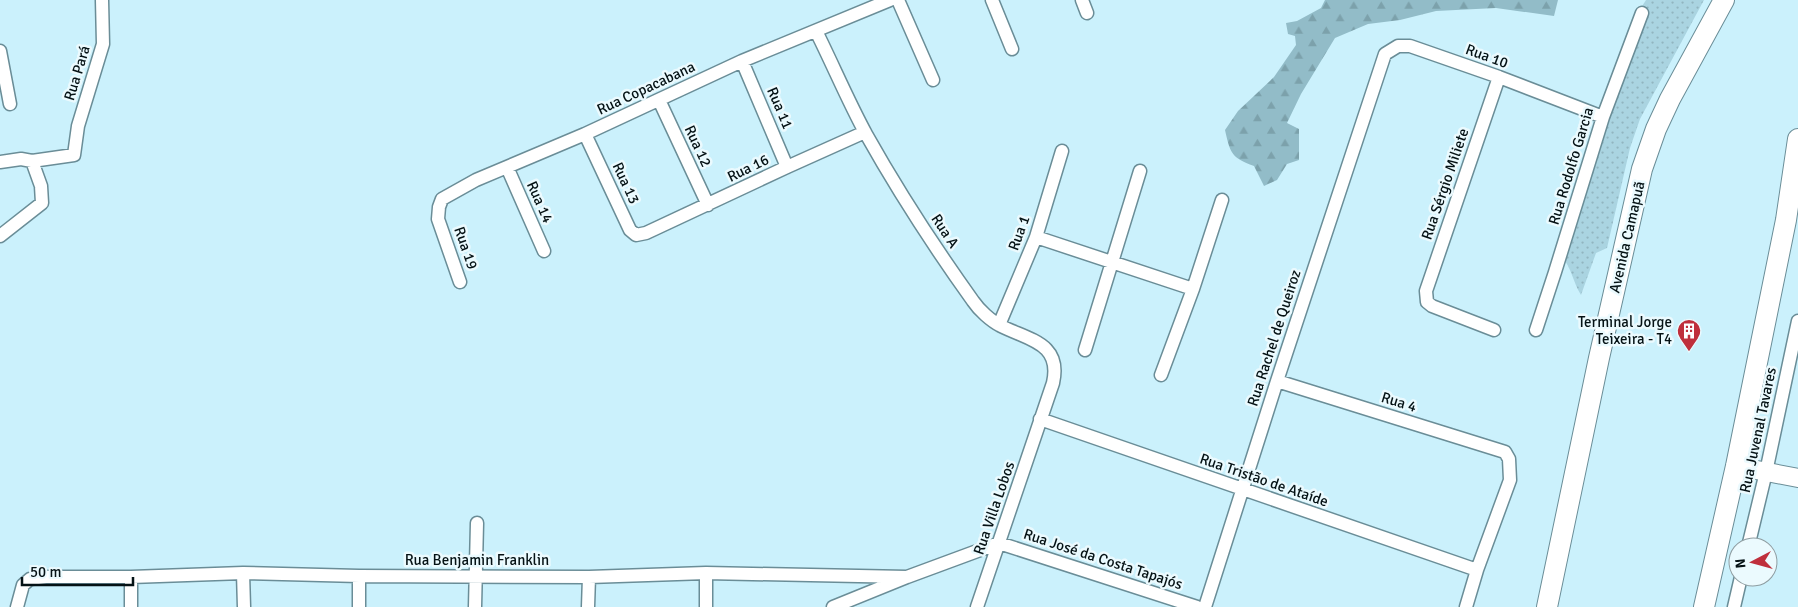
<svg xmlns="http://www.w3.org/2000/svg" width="1798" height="607" viewBox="0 0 1798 607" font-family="Signika,sans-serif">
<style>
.forest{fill:url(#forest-firs)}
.park{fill:url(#park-dots)}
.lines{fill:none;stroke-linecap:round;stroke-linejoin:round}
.street-casing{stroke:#6a8d97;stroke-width:15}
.secondary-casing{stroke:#6a8d97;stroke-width:20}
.primary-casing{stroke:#6a8d97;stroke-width:22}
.street{stroke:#fff;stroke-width:12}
.secondary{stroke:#fff;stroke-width:18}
.primary{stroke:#fff;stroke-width:20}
.labels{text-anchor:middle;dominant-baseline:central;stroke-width:5;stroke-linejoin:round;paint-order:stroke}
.street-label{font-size:15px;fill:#051215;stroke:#ebfafe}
.poi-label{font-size:15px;fill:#051215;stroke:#ebfafe;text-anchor:end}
</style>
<defs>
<pattern id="forest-firs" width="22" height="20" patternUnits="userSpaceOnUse" patternTransform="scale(1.25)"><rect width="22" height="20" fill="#92bcc8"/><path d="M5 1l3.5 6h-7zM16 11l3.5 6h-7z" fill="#7ca1ab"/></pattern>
<pattern id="park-dots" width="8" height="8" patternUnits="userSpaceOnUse" patternTransform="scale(1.25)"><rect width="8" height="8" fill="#aad4e1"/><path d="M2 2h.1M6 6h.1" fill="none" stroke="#91b5c0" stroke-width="1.8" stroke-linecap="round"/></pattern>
</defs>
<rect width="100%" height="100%" fill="#cbf1fc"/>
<path class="forest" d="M1325,0h233l-4,16 -58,-8 -60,3 -36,9 -32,4 -33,14 -34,56 -14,29 12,6v31l-12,4 -10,16 -13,6 -10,-20c-23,-8 -24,-14 -29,-36l13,-19 36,-34 22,-32 -1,-9 -7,-2 -2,-11 11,-2 24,-13z"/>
<path class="park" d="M1646,0h58l-64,119 -10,29 -23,100 -11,5 -15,42c-8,-12 -9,-27 -19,-38l79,-249z"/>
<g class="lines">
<g class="street-casing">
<path id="street" d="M898,0l35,80
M992,0l20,49
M1082,0l5,13
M816,31c17,34 32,70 50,103 32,57 69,114 107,167 6,9 18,20 28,25 28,14 61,17 52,57l-76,224
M0,51l10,53
M742,61l45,106
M659,100l49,105
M585,134l45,96 6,5 10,-2 141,-66 78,-35
M0,162l21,-3 11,2 42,-6 4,-29 25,-82 -1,-44
M507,167l37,84
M0,236l42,-33 -1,-17 -9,-25
M1036,237l157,52
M460,282l-22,-63 1,-12 3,-8 34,-19 109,-46 157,-73 148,-61
M999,325l37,-88 26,-86
M1494,330l-62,-24 -5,-4 -1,-11 73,-214
M1536,330l19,-58 48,-155 39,-104
M1085,350l55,-179
M1161,375l32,-86 29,-89
M1277,381l228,71 4,7 1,21 -33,90 -11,37
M1040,419l437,151
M1748,547l18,-75 32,-151
M243,573l1,34
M706,573v34
M359,576v31
M17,607l6,-22 7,-6 16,-2h85l112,-4 116,3 230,1 117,-4 201,4
M131,607v-30
M475,607l2,-84
M588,607l1,-30
M833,607l74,-30 92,-34 198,64
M1205,607l72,-226 108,-327 13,-8h12l89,31 104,40
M1734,607l7,-30"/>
</g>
<g class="secondary-casing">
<path id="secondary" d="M1736,466l62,12"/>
</g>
<g class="primary-casing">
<path id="primary" d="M1547,607l52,-249 43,-189 14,-40 14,-30 54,-99
M1704,607l32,-141 50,-246 12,-81"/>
</g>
<use href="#street" class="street"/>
<use href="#secondary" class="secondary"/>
<use href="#primary" class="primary"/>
</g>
<defs>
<g id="building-pin" transform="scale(1.25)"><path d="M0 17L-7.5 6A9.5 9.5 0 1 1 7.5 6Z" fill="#bf2f3c" stroke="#ebfafe"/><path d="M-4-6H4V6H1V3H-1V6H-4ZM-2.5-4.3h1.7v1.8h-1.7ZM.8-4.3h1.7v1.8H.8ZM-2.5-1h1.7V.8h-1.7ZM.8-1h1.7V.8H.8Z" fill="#fff"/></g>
</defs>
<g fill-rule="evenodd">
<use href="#building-pin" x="1689" y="331"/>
</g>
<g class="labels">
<g class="street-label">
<text transform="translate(1487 56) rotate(20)">Rua 10</text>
<text transform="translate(77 73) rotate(-73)">Rua Pará</text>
<text transform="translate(646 88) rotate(-25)">Rua Copacabana</text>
<text transform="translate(780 108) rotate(67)">Rua 11</text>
<text transform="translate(698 146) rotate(65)">Rua 12</text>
<text transform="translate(1571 166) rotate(-73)">Rua Rodolfo Garcia</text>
<text transform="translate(748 168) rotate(-26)">Rua 16</text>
<text transform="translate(626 183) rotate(65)">Rua 13</text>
<text transform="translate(1445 184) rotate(-71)">Rua Sérgio Miliete</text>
<text transform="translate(540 202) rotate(66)">Rua 14</text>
<text transform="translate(945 231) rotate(57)">Rua A</text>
<text transform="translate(1019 233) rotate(-70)">Rua 1</text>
<text transform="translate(1627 237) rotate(-77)">Avenida Camapuã</text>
<text transform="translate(466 248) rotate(71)">Rua 19</text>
<text transform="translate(1274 338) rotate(-72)">Rua Rachel de Queiroz</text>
<text transform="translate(1399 402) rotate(17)">Rua 4</text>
<text transform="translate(1758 430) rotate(-78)">Rua Juvenal Tavares</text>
<text transform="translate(1264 480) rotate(19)">Rua Tristão de Ataíde</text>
<text transform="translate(994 508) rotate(-71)">Rua Villa Lobos</text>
<text transform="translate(1103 559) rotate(18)">Rua José da Costa Tapajós</text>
<text x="477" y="560">Rua Benjamin Franklin</text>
</g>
<g class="poi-label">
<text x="1672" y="322">Terminal Jorge<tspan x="1672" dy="17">Teixeira - T4</tspan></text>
</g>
</g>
<g transform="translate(1753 562) rotate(264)"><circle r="24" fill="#ebfafe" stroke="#8f9da1"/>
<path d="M0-4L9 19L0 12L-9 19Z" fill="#bf2f3c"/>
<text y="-8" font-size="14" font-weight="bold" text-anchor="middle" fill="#051215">N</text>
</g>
<path d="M22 577v8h111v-8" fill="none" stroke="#051215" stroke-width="2.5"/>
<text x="30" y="577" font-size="15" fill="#051215" stroke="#ebfafe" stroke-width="4" paint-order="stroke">50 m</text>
</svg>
